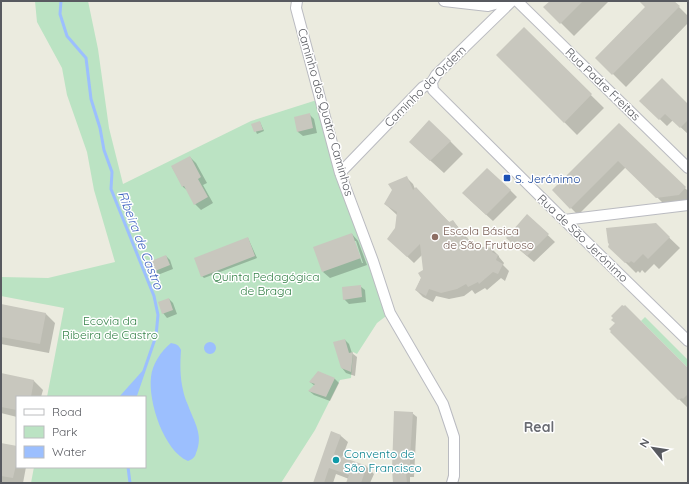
<svg xmlns="http://www.w3.org/2000/svg" width="689" height="484" viewBox="0 0 689 484" font-family="Quicksand,sans-serif">
<style>
.green{fill:#bbe3c3}
.water{fill:#9cbffe}
.shadow{fill:#0003;fill-rule:evenodd}
.lines{fill:none;stroke-linecap:round;stroke-linejoin:round}
.stream{stroke:#9cbffe;stroke-width:3}
.building{fill:#c8c7be}
.street-casing{stroke:#babbc1;stroke-width:12}
.street{stroke:#fff;stroke-width:10}
.transit-dot{fill:#1a4fb4;stroke:#fff;stroke-width:1.5}
.education-dot{fill:#8d6e63;stroke:#fff;stroke-width:1.5}
.culture-dot{fill:#0f9aa8;stroke:#fff;stroke-width:1.5}
.labels{text-anchor:middle;dominant-baseline:central;stroke-width:3;stroke-linejoin:round;paint-order:stroke}
.street-label{font-size:12px;fill:#585a60;stroke:#fff}
.transit-label{font-size:12px;fill:#164399;stroke:#fff;text-anchor:start}
.education-label{font-size:12px;fill:#785e54;stroke:#fff;text-anchor:start}
.park-label{font-size:12px;fill:#358248;stroke:#fff}
.culture-label{font-size:12px;fill:#0d838f;stroke:#fff;text-anchor:start}
.water-label{font-size:13px;font-style:italic;fill:#4064c0;stroke:#fff}
.quarter-label{font-size:14px;font-weight:bold;fill:#696b72;stroke:#fff}
</style>
<rect width="100%" height="100%" fill="#ebebdf"/>
<path class="green" d="M35,1h53l10,48 11,79 14,56 128,-63 69,-22 70,214 -13,10 -20,31 -4,-2 -2,26 -11,2 -25,50 -34,53h-250l3,-16h111v-70h-98l17,-89 -63,-12v-19l47,1 67,-16 -21,-72 -7,-38 -20,-57 -5,-27 -25,-46z
M645,317l43,43v8l-47,-47z"/>
<path class="water" d="M204 348a6 6 0 1 1 12 0a6 6 0 1 1-12 0Z
M171,343c5,1 8,2 10,7 -1,14 -1,27 2,40 1,5 3,11 5,15 6,17 16,30 8,48 -1,4 -3,6 -8,8 -24,-10 -40,-59 -37,-84 1,-12 10,-26 20,-34z
M145,368l-10,29h-16z"/>
<path class="shadow" d="M551,1h58l-35,35 -29,-29z
M640,1h33l15,15v7l-62,64 -29,-29 49,-51z
M524,29l80,79 -27,27 -79,-80z
M641,101l47,4v29l-15,-14 -6,6z
M309,114l5,5 3,14 -14,3 -5,-4 -3,-14z
M260,122l4,9 -7,3 -4,-9z
M619,125l69,66v8l-2,2 -22,3 -38,-37 -48,48 -25,-25z
M450,141l13,13 -19,19 -34,-31z
M190,157l6,6 11,20 -4,2 10,18 -12,7 -6,-6 -7,-13 -5,-4 -11,-20z
M406,177l7,7 2,5 35,34 3,-2 6,7 16,20 17,1 7,7v1l5,6 -1,2 6,6 -4,10 -4,-3 -14,12 -2,-2 -10,6 -3,-4 -8,6 -15,3 -13,-3 -3,6 -10,-5 -7,-7 8,-19 -2,-16 -8,8 -19,-18 2,-30 -12,-11z
M510,190l7,7 -24,24 -23,-21z
M527,215l28,27 -21,20 -20,-17z
M655,224l25,24 -21,21 -5,-5 -9,9 -3,-3 -2,3 -2,-2 -2,2 -27,-27 1,-2z
M352,234l6,7 9,24 -37,13 -7,-6zM354,241h2l7,22h-1z
M248,238l9,20 -53,20 -2,-2z
M166,256l4,4 3,9 -18,7 -4,-4z
M360,286l5,4 1,12 -17,2 -5,-5z
M169,299l4,4 4,11 -10,4 -4,-5z
M1,305l45,9 9,9 -6,30 -48,-9z
M611,332l77,37v39z
M345,340l4,4 3,9 5,4 -2,19 -9,-3 -4,-5z
M318,372l17,7 4,4 -9,18 -16,-6 -5,-4 6,-5 -5,-4z
M1,374l33,7 9,9 -2,7h-24v20l-16,-4z
M412,413l5,4 -3,60h-4v6h-16z
M332,432l9,4 7,6 -6,16 25,9 7,7 -4,9h-23l2,-4 -13,-5 -3,9h-19z
M1,444l16,3v20h9l-3,16 -22,-1z"/>
<g class="lines">
<path class="stream" d="M61,1l-1,13 7,22 19,22 5,41 9,29 4,22 8,22 -1,17 43,107 4,19 -2,21 -21,61
M128,467l2,16"/>
</g>
<path class="building" d="M550,1h33l-23,23 -17,-17z
M639,1h35l6,5 -68,69 -17,-17 50,-51z
M524,27l68,67 -28,29 -68,-68z
M662,78l26,26v16l-8,8 -15,-14 -6,6 -20,-19z
M310,113l3,15 -16,4 -3,-15z
M429,120l22,21 -21,20 -21,-19z
M260,121l3,9 -9,2 -3,-8z
M619,123l67,64 -7,8 -23,3 -38,-37 -48,48 -18,-19z
M190,156l11,21 -3,2 10,18 -14,8 -10,-19 -2,1 -11,-21z
M487,168l24,22 -25,25 -24,-22z
M407,176l6,14 3,-3 33,35 4,-2 12,18 2,-1 6,9 20,2 -1,4 6,3 -2,5 7,4 -5,10 -5,-2 -14,12 -1,-2 -10,5 -2,-3 -9,5 -16,4 -12,-4 -3,7 -11,-6 6,-12 -3,-5 5,-3 -3,-26 -13,13 -20,-18 8,-11 2,-16 -13,-8 8,-14 -4,-6z
M527,214l22,20 -22,22 -21,-18z
M656,223l14,14 -22,22 -5,-5 -9,9 -3,-2 -2,2 -2,-1 -2,1 -17,-16 1,-3 -1,-1 -2,-15z
M352,233l9,25 -39,14 -9,-25z
M248,237l7,19 -54,21 -7,-19z
M166,255l4,10 -20,8 -4,-10z
M361,285l1,12 -19,3 -1,-13z
M169,298l4,12 -11,4 -4,-12z
M1,304l45,9 -6,31 -39,-7z
M622,305l2,1 1,-1 63,63v26l-5,5 -1,-1 -4,2 -68,-68 1,-1 -2,-2 6,-6 -4,-3 2,-2 -2,-2z
M345,339l4,14 4,-1 -2,20 -10,-4 -8,-26z
M318,371l17,7 -9,19 -18,-6 7,-7 -6,-2z
M1,373l33,7 -3,17h-14v13l-16,-3z
M394,411l19,1 -3,46v15h-4l1,10h-14l-1,-14z
M331,431l10,4 -7,19 33,12 -6,17h-15l3,-8 -20,-7 -5,15h-11z
M1,443l16,3v15l-4,17 -12,-2z"/>
<g class="lines">
<g class="street-casing">
<path id="street" d="M297,1l-1,7 44,165 33,88 17,52 53,91 11,33v39l-2,7
M444,1l44,5 18,-5
M517,1l171,167
M432,82l1,8 13,13 118,117 124,121
M340,173l83,-86 9,-5 4,-7 76,-74
M564,220l124,-15"/>
</g>
<use href="#street" class="street"/>
</g>
<rect class="transit-dot" x="503" y="174" width="8" height="8" rx="2"/>
<circle class="education-dot" cx="435" cy="237" r="4"/>
<circle class="culture-dot" cx="336" cy="460" r="4"/>
<g class="labels">
<g class="street-label">
<text transform="translate(603 84) rotate(44)">Rua Padre Freitas</text>
<text transform="translate(425 86) rotate(-45)">Caminho da Ordem</text>
<text transform="translate(326 112) rotate(74)">Caminho dos Quatro Caminhos</text>
<text transform="translate(583 238) rotate(44)">Rua de São Jerónimo</text>
</g>
<g class="transit-label">
<text x="515" y="178">S. Jerónimo</text>
</g>
<g class="education-label">
<text x="443" y="230">Escola Básica<tspan x="443" dy="14">de São Frutuoso</tspan></text>
</g>
<g class="park-label">
<text x="266" y="276">Quinta Pedagógica<tspan x="266" dy="14">de Braga</tspan></text>
<text x="110" y="320">Ecovia da<tspan x="110" dy="14">Ribeira de Castro</tspan></text>
</g>
<g class="culture-label">
<text x="344" y="453">Convento de<tspan x="344" dy="14">São Francisco</tspan></text>
</g>
<g class="water-label">
<text transform="translate(141 240) rotate(69)">Ribeira de Castro</text>
</g>
<g class="quarter-label">
<text x="539" y="427">Real</text>
</g>
</g>
<rect width="689" height="484" fill="none" stroke="#585a60" stroke-width="4"/>
<rect x="16" y="396" width="130" height="72" fill="#ffffff" stroke="#bcbdbf"/>
<rect x="24" y="409" width="20" height="6" fill="#ffffff" stroke="#bcbdbf"/>
<text x="52" y="416" font-size="12" fill="#585a60">Road</text>
<rect x="24" y="426" width="20" height="12" fill="#bbe3c3" stroke="#bcbdbf"/>
<text x="52" y="436" font-size="12" fill="#585a60">Park</text>
<rect x="24" y="446" width="20" height="12" fill="#9cbffe" stroke="#bcbdbf"/>
<text x="52" y="456" font-size="12" fill="#585a60">Water</text>
<g transform="translate(653 448) rotate(300)" stroke="#ffffff" stroke-width="3" paint-order="stroke">
<path d="M0-3L7 15L0 10L-7 15Z" fill="#585a60"/>
<text y="-6" font-size="11" font-weight="bold" text-anchor="middle" fill="#585a60">N</text>
</g>
</svg>
